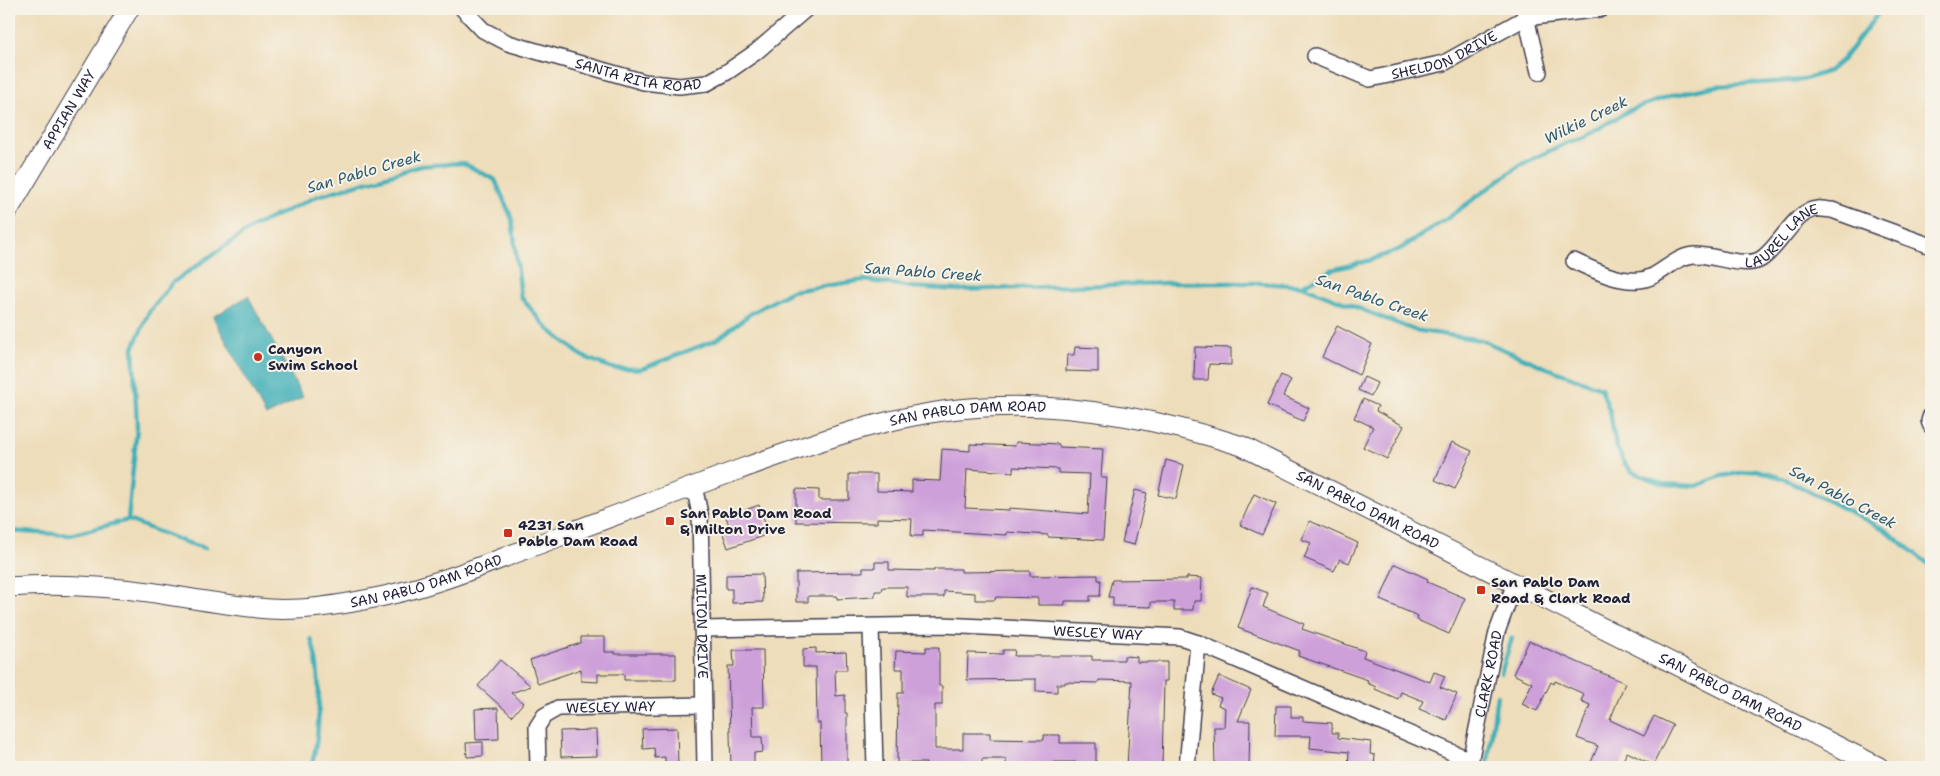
<svg xmlns="http://www.w3.org/2000/svg" width="1940" height="776" viewBox="0 0 1940 776" font-family="'Shantell Sans',sans-serif">
<style>
.water{fill:#3eafb8;stroke:#30687a}
.lines{fill:none;stroke-linecap:round;stroke-linejoin:round}
.stream{stroke:#3eafb8;stroke-width:4.5}
.building{fill:#cea0da;fill-rule:evenodd}
.minor-casing{stroke:#413e4e;stroke-width:18}
.major-casing{stroke:#413e4e;stroke-width:21}
.minor{stroke:#fff;stroke-width:15}
.major{stroke:#fff;stroke-width:19}
.poi-dot{fill:#c8321e;stroke:#f7f3e8;stroke-width:2}
.labels{text-anchor:middle;dominant-baseline:central;stroke-width:4;stroke-linejoin:round;paint-order:stroke}
.street-label{font-size:14px;fill:#22223b;stroke:#f7f3e8}
.poi-label{font-size:14px;font-weight:bold;fill:#22223b;stroke:#f7f3e8;text-anchor:start}
.water-label{font-size:15px;font-style:italic;fill:#2d5a6d;stroke:#f7f3e8}
</style>
<rect width="100%" height="100%" fill="#f7f3e8"/>
<filter id="ink" filterUnits="userSpaceOnUse"><feTurbulence type="fractalNoise" baseFrequency=".02" numOctaves="2"/><feDisplacementMap in="SourceGraphic" scale="10" xChannelSelector="R" yChannelSelector="G"/><feConvolveMatrix kernelMatrix="1 2 1 2 8 2 1 2 1" color-interpolation-filters="sRGB"/></filter>
<filter id="wash" filterUnits="userSpaceOnUse"><feTurbulence type="fractalNoise" baseFrequency=".0096" numOctaves="4" result="noise"/><feDisplacementMap in="SourceGraphic" scale="20" xChannelSelector="R" yChannelSelector="G"/><feGaussianBlur stdDeviation="1.12" result="paint"/><feColorMatrix in="noise" values="0 0 0 0 0 0 0 0 0 0 0 0 0 0 0 0 0 1.4 0 .05"/><feComposite in="paint" operator="in"/></filter>
<g filter="url(#wash)">
<rect width="100%" height="100%" fill="#eeddba"/>
<path class="water" d="M248,296l55,101 -37,19 -53,-99z"/>
<g class="lines">
<path class="stream" d="M1302,286l29,-16 40,-10 29,-11 45,-29 75,-55 48,-23 16,-5 46,-27 40,-14 46,-10 86,-6 27,-9 14,-12 34,-44 8,-6
M128,520l57,22 20,6
M9,531l61,4 58,-15 9,-93 -4,-79 16,-36 23,-29 82,-57 64,-30 103,-30 42,-3 32,17 17,39 9,78 26,31 35,28 30,12 29,1 77,-30 32,-25 42,-23 72,-11 48,7 46,3 207,-7h96l41,3 112,44 67,10 66,28 54,20 9,24 6,34 8,16 8,10 31,12 33,2 26,-10 34,-6 29,9 99,50 47,37
M311,639c11,32 10,95 0,128
M1501,673l11,-35
M1485,767l3,-7 9,-65"/>
</g>
<g id="blocks">
<path class="building" d="M1337,326l35,18 -13,31 -37,-18z
M1075,347l23,1v24l-32,-1 1,-16h7z
M1195,347l36,1v17l-22,-1 -1,16h-14z
M1281,375l10,5 -8,16 26,12 -6,13 -36,-16z
M1364,377l13,6 -6,13 -13,-6z
M1363,399l15,7 -2,5 28,15 -17,33 -24,-12 10,-20 -19,-9z
M1016,442l43,2v3l44,2 -2,29h6l-4,62 -55,-3v-2l-41,-3v3l-84,-5v6h-12l1,-17 -35,-1v5l-81,-1v-33l23,1v10h30v-26h28v17l35,1v-12l28,1 2,-32 28,2v-7l45,2zM1013,467l45,2v4l32,1 -2,40 -79,-6v2l-44,-2 2,-39 46,3z
M1452,442l20,9 -17,38 -20,-9z
M1166,460l18,5 -8,34 -18,-4z
M1135,490l12,3 -13,52 -12,-3z
M1254,494l22,10 -14,31 -22,-10z
M759,505l8,23 -6,2 2,6 -35,12 -6,-17 8,-3 -4,-11z
M1310,521l48,22 -9,20 -9,-4 -6,12 -30,-13 7,-15 -10,-4z
M875,562h14v8l45,1v-2h27v3l69,-1v5l68,-1v5h3l-1,16h-10v5h-25v4h-27v-7l-42,-1 -1,3h-20v-7l-31,-2v6h-37v-10h-24l-1,4h-7v6l-38,2v-3h-29v6h-12v-29l67,-1v-4h12z
M1395,564l33,15 -1,3 38,16 -16,36 -32,-14 1,-4 -38,-16z
M762,574l1,28 -31,1v-14h-6v-14z
M1187,577l15,1 -1,23h-7l-1,9h-19v-8h-23v5l-38,-1v-9h-5l4,-17 75,-1z
M1252,587l16,6 -5,14 41,17 -2,5 63,22 -2,6 67,25 4,-10 11,4 -5,11 17,7 -11,26 -27,-11 4,-8 -22,-9 -3,7 -23,-10 1,-2 -9,-4 1,-3 -70,-24 2,-5 -62,-23z
M581,637h24v15h10v2h61v26h-52v-6h-26v8l-17,-1v-12l-43,15 -8,-24 51,-17z
M1529,641l96,42 -15,37 34,16 10,-20 19,9 -20,40 -26,-13 -7,15h-31l9,-21 -21,-8 13,-33 -9,-4 3,-7 -29,-13 -1,3 -3,-2 -14,29 -15,-7 10,-21 -19,-9z
M926,647h13v39h3v19h-7v44h28v-16h27v6l54,1v-5h16v8h36v23h-20v-4h-23v5l-47,-1v-7h-24v8l-56,-1v-3h-29l1,-70h5v-24h-8l1,-18 30,1z
M816,648v5l30,-1 1,18h-12l1,26 9,-1v18h2v54h-26l-1,-44h-3l-1,-56h-13v-18z
M733,650h30l1,57h-12l1,30h9l1,15 -9,1v14h-23l-3,-101h6z
M1003,650h12l-1,6h78v4h32v-4l13,1v5h30v19h-3l-2,86h-35l5,-86 -33,-1 -1,3 -33,-1v2h-8v8l-21,-1v-12l-69,1 1,-27 35,1z
M500,660l31,26 -20,7 12,10 -11,13 -34,-30z
M1219,676l32,14 -13,31h12l-1,46h-34l-1,-40h10l1,-19 -7,-3 3,-7 -10,-4z
M1276,706h15v11h12v4l29,2v10h6v5l33,4 -1,12 5,1 -1,12h-26l1,-15 -39,-4 1,-12h-36z
M498,708l1,31 -23,1 -1,-31z
M677,728l1,39h-13v-10l-10,1 -1,-10 -11,1 -1,-20z
M596,730l1,26 -36,1 -1,-26z
M483,742v14l-16,1 -1,-14z"/>
</g>
</g>
<g filter="url(#ink)">
<use href="#blocks" fill-opacity="0" stroke="#413e4e" stroke-width="1"/>
<g class="lines">
<g class="minor-casing">
<g id="minor">
<path id="s1" d="M463,9l20,21 25,13 136,39 35,4 28,-3 20,-11 29,-20 50,-43"/>
<path d="M1524,9l15,63"/>
<path id="s2" d="M1315,56l55,23 74,-16 81,-45 76,-9"/>
<path id="s3" d="M1574,261c20,9 43,21 65,19 20,-1 35,-24 55,-25 19,-1 51,14 67,4 19,-12 34,-49 56,-50 4,-1 10,1 15,1l99,36"/>
<path d="M1931,415l-2,6 2,5"/>
<path id="s4" d="M694,486l6,28 5,253"/>
<path d="M871,627l4,140"/>
<path id="s5" d="M702,629l241,-4 237,12 18,6 272,117"/>
<path id="s6" d="M538,767l-1,-40 7,-11 14,-8 145,-3"/>
<path d="M1187,767l11,-124"/>
<path id="s7" d="M1469,767l28,-135 18,-49"/>
</g>
</g>
<g class="major-casing">
<g id="major">
<path id="s8" d="M9,209l120,-200"/>
<path id="s9" d="M9,587c46,-4 93,-1 140,5 40,6 80,14 120,17 31,2 65,-3 95,-9 67,-11 131,-40 194,-63 60,-23 120,-45 180,-67 80,-29 161,-59 247,-63 87,-5 174,12 257,39l637,321"/>
</g>
</g>
<use href="#minor" class="minor"/>
<use href="#major" class="major"/>
</g>
</g>
<g class="poi-dot">
<circle cx="258" cy="357" r="5"/>
<rect x="665" y="516" width="10" height="10" rx="2.5"/>
<rect x="503" y="528" width="10" height="10" rx="2.5"/>
<rect x="1476" y="585" width="10" height="10" rx="2.5"/>
</g>
<g class="labels">
<g class="street-label">
<text stroke="none"><textPath href="#s2" startOffset="138">SHELDON DRIVE</textPath></text>
<text stroke="none"><textPath href="#s1" startOffset="192">SANTA RITA ROAD</textPath></text>
<text stroke="none"><textPath href="#s8" startOffset="116">APPIAN WAY</textPath></text>
<text stroke="none"><textPath href="#s3" startOffset="228">LAUREL LANE</textPath></text>
<text stroke="none"><textPath href="#s9" startOffset="992">SAN PABLO DAM ROAD</textPath></text>
<text stroke="none"><textPath href="#s9" startOffset="1412">SAN PABLO DAM ROAD</textPath></text>
<text stroke="none"><textPath href="#s9" startOffset="422">SAN PABLO DAM ROAD</textPath></text>
<text stroke="none"><textPath href="#s4" startOffset="141">MILTON DRIVE</textPath></text>
<text stroke="none"><textPath href="#s5" startOffset="396">WESLEY WAY</textPath></text>
<text stroke="none"><textPath href="#s7" startOffset="95">CLARK ROAD</textPath></text>
<text stroke="none"><textPath href="#s9" startOffset="1818">SAN PABLO DAM ROAD</textPath></text>
<text stroke="none"><textPath href="#s6" startOffset="122">WESLEY WAY</textPath></text>
</g>
<g class="poi-label">
<text x="268" y="349">Canyon<tspan x="268" dy="16">Swim School</tspan></text>
<text x="680" y="513">San Pablo Dam Road<tspan x="680" dy="16">&amp; Milton Drive</tspan></text>
<text x="518" y="525">4231 San<tspan x="518" dy="16">Pablo Dam Road</tspan></text>
<text x="1491" y="582">San Pablo Dam<tspan x="1491" dy="16">Road &amp; Clark Road</tspan></text>
</g>
<g class="water-label">
<text transform="translate(1586 120) rotate(-26)">Wilkie Creek</text>
<text transform="translate(364 172) rotate(-16)">San Pablo Creek</text>
<text transform="translate(923 272) rotate(4)">San Pablo Creek</text>
<text transform="translate(1372 298) rotate(19)">San Pablo Creek</text>
<text transform="translate(1843 497) rotate(28)">San Pablo Creek</text>
</g>
</g>
<rect width="1940" height="776" fill="none" stroke="#f7f3e8" stroke-width="30"/>
</svg>
